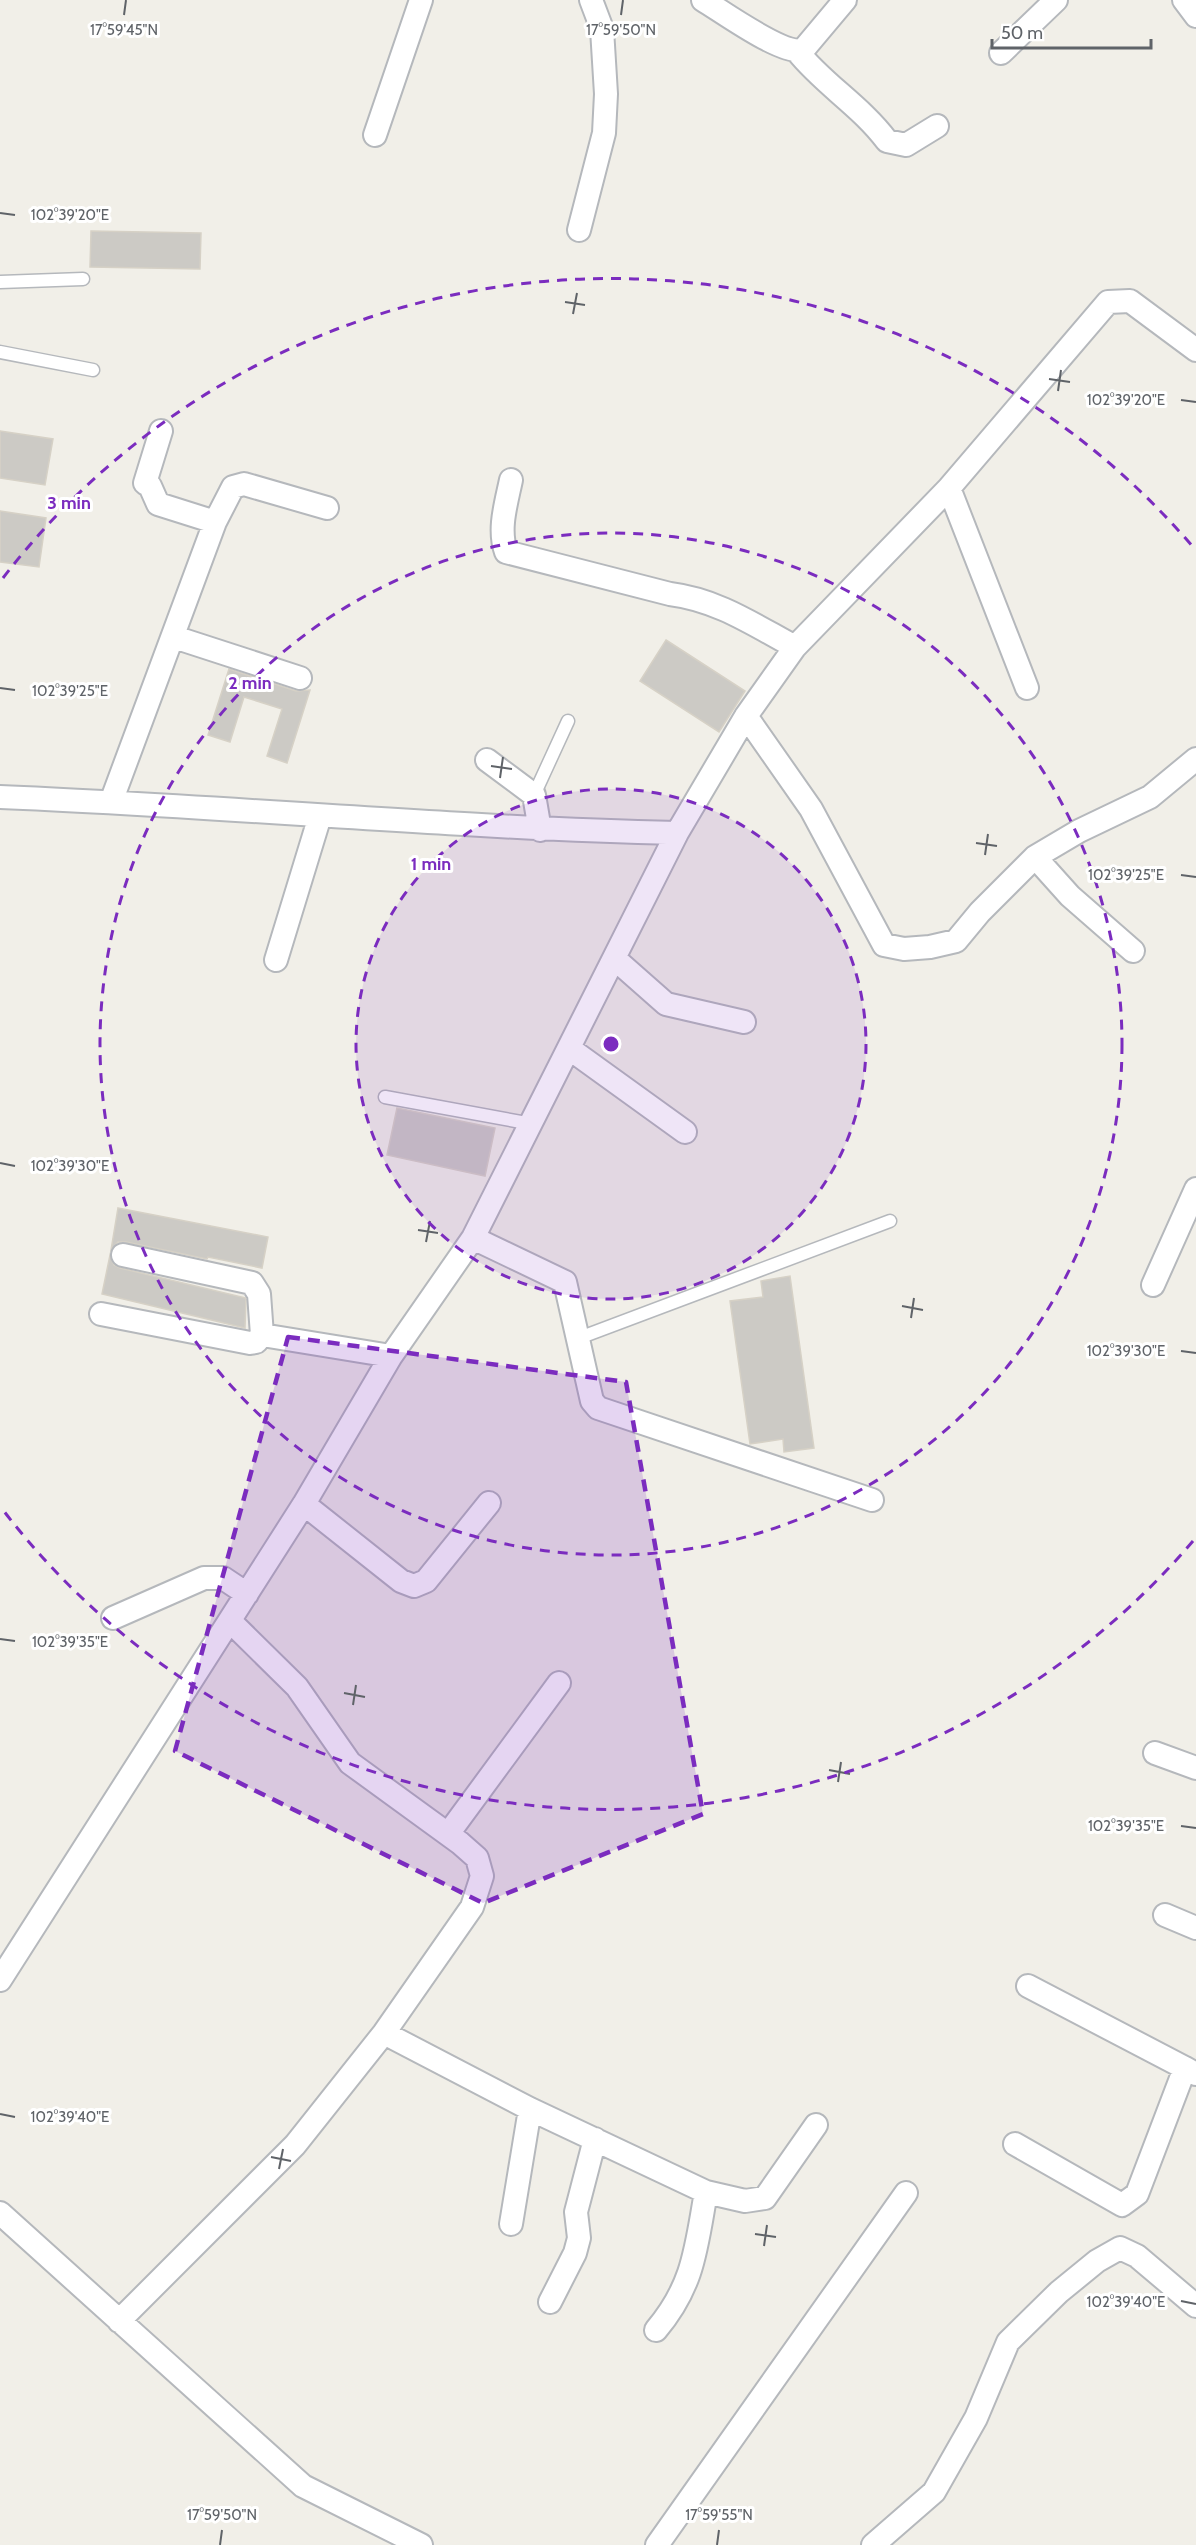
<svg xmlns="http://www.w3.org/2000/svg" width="1196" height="2545" viewBox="0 0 1196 2545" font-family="Cabin,sans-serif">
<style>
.building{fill:#cccac5;stroke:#d6d1c6;stroke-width:1.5}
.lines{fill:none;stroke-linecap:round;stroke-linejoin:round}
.lane-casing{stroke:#b5b8bc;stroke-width:15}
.street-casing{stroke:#b5b8bc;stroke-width:26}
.lane{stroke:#fff;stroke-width:12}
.street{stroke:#fff;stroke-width:22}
.marked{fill:#7b2cbf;fill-opacity:0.2;stroke:#7b2cbf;stroke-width:4.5;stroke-dasharray:12 8;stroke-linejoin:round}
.ticks{fill:none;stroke:#5f6368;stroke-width:2}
.ring{fill:none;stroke:#7b2cbf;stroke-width:3;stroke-dasharray:10 8}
.ticks-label{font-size:15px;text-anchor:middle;fill:#5f6368;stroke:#fff;stroke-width:6;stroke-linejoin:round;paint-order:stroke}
.centre{fill:#7b2cbf;stroke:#fff;stroke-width:3}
.ring-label{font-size:18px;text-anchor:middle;font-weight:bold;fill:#7b2cbf;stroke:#fff;stroke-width:6;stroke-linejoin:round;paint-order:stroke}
</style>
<rect width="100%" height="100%" fill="#f1efe8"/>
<path class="building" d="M91,231l110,2 -1,36 -110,-2z
M0,431l53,8 -8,46 -45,-7z
M0,511l46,7 -7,49 -39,-5z
M666,640l79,51 -26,41 -79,-51z
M229,669l67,22 14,-1 -23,73 -20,-7 15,-47 -38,-12 -14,45 -22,-7z
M397,1108l98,20 -10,48 -98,-21z
M118,1208l150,29 -6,31 -54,-11 -1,2 -81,-17h-8l-7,8z
M110,1255l4,10 6,3 126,30 -1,30 -143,-34z
M790,1276l24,172 -30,4 -1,-13 -33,5 -20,-143 33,-4 -2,-16z"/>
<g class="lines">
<g class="lane-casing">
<path id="lane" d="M0,282l83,-3
M0,352l93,18
M534,795l34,-74
M385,1097l147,27
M579,1338l311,-117"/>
</g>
<g class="street-casing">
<path id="street" d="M703,0c20,12 79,55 100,50l42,-50
M1184,0l12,16
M797,51c26,33 64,55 90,90l19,4 31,-19
M1001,53l55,-53
M375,135l46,-135
M579,230l25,-97 2,-39 -4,-65 -11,-29
M161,431l-16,52 5,3 8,18 57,18
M511,480c-5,24 -13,49 -5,72l164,42c48,6 84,31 125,53
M949,488l78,200
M174,637l126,41
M746,716l65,93 73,136 20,4 26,-2 26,-6 24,-29 55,-55
M487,760l47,35 6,35
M0,797c226,9 451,31 677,36l-204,405 -82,118 -87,148 -304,476
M111,802l104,-280 18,-35 11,-3 83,24
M677,833l69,-117 49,-69 154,-159 159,-186 22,-1 66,49
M1133,951l-63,-55 -35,-39 44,-26 71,-34 46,-38
M615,959l51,45 78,18
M276,960l44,-144
M570,1049l115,83
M473,1238l92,44 27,119 6,7 274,92
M123,1255l129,28 7,11 3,41
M1153,1285l43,-96
M101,1314l149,29 6,-1 6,-7 129,21
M304,1504l97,77 13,5 12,-5 63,-78
M113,1618l91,-40h19l24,16
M1155,1753l41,15
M448,1834l111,-151
M1165,1915l31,13
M1028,1986l157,82
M384,2033l146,76 176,83 39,9 20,-3 51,-73
M1015,2144l107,61 15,-11 48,-126 11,6
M0,2213l303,273 118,59
M511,2224l19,-115
M550,2302l25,-49 4,-15 -3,-26 19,-73
M119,2321l176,-176 89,-112 88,-126 10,-31 -5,-18 -17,-15 -110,-80 -53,-76 -67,-66
M656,2330c38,-45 40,-82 50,-138
M657,2545l249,-352
M873,2545l61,-53 42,-74 32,-76 51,-50 38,-31 23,-13 17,8 59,50"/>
</g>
<use href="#lane" class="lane"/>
<use href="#street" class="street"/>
</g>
<path class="marked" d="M288,1337l338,45 77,432 -220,89 -308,-152z"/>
<path class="ticks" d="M124,15l2,-15M621,15l2,-15M0,213l15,2M565,302l20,3M573,314l4,-21M1049,379l21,3M1058,391l3,-21M1181,400l15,2M0,688l15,2M491,766l21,3M500,778l3,-21M976,843l21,3M985,855l3,-21M1181,875l15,2M0,1163l15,3M418,1230l20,3M426,1242l4,-21M902,1306l21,4M911,1318l3,-20M1181,1351l15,2M0,1639l15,2M344,1693l21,4M353,1705l3,-20M829,1770l21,4M838,1782l3,-20M1181,1826l15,2M0,2114l15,3M271,2157l20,4M279,2169l4,-20M755,2234l21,3M764,2246l3,-21M1181,2301l15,3M220,2545l2,-15M717,2545l2,-15"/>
<circle cx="611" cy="1044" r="255" fill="#7b2cbf" fill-opacity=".12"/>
<g class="ring">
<circle cx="611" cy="1044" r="255"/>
<circle cx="611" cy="1044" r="511"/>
<path d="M1193 1541A766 766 0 0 1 3 1510M3 578A766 766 0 0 1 1193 547"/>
</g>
<g class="ticks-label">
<text x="124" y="35">17°59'45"N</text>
<text x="621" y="35">17°59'50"N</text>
<text x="70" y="220">102°39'20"E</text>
<text x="1126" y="405">102°39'20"E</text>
<text x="70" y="696">102°39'25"E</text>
<text x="1126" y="880">102°39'25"E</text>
<text x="70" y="1171">102°39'30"E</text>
<text x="1126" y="1356">102°39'30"E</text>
<text x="70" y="1647">102°39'35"E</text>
<text x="1126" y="1831">102°39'35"E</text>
<text x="70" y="2122">102°39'40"E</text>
<text x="1126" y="2307">102°39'40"E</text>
<text x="222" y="2520">17°59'50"N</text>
<text x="719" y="2520">17°59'55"N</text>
</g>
<circle cx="611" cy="1044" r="9" class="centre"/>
<g class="ring-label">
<text x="69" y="509">3 min</text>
<text x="250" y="689">2 min</text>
<text x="431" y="870">1 min</text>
</g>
<path d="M992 39v9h159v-9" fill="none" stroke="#5f6368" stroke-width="3"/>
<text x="1001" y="39" font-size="18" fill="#5f6368" stroke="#ffffff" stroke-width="4.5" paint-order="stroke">50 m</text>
</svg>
